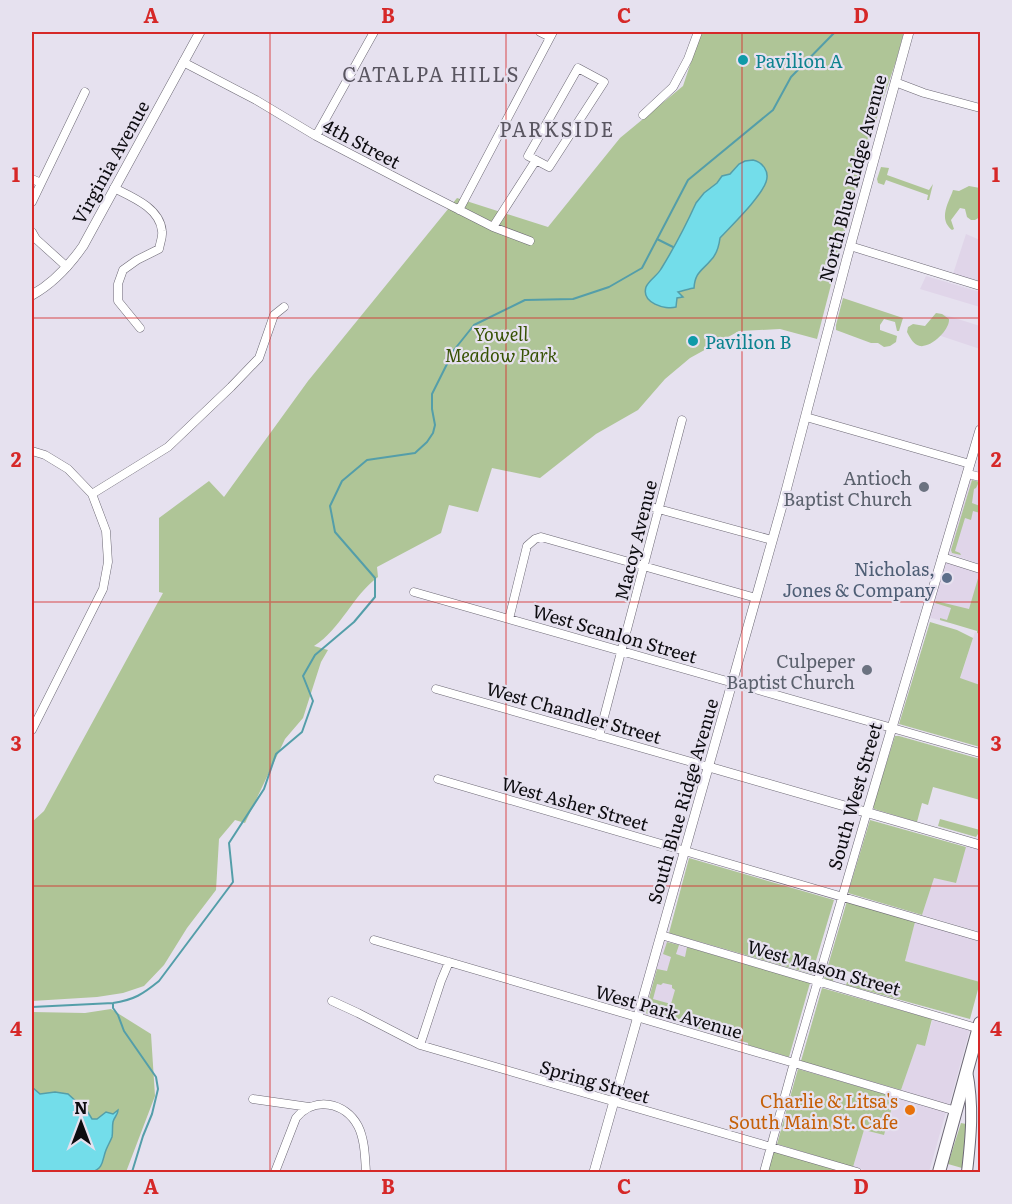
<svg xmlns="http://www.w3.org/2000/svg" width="1012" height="1204" viewBox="0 0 1012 1204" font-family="Literata,serif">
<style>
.commercial{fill:#e0d5e9}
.green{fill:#afc597;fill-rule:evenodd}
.water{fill:#73ddea;stroke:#549ea9;stroke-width:1.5}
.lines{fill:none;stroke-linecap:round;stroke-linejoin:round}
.stream{stroke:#549ea9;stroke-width:2}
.minor-casing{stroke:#6c6874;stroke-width:9}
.tertiary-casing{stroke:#6c6874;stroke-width:10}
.secondary-casing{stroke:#6c6874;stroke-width:12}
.primary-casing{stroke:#6c6874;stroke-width:14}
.minor{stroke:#fff;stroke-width:8}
.tertiary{stroke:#fff;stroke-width:9}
.secondary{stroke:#fff;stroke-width:10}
.primary{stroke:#fff;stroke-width:12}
.grid{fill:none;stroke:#d62828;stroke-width:1.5;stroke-opacity:0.55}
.culture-dot{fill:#0f9aa8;stroke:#e6e1ef;stroke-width:2}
.worship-dot{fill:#6b7280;stroke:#e6e1ef;stroke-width:2}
.service-dot{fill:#5c6f8a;stroke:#e6e1ef;stroke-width:2}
.food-dot{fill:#e8710a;stroke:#e6e1ef;stroke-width:2}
.labels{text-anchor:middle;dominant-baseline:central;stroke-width:4.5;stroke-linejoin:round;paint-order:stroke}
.culture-label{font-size:18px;fill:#0d838f;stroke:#e6e1ef;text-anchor:start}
.street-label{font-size:18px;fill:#0d0c10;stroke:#e6e1ef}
.park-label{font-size:18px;font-style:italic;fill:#375204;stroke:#e6e1ef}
.worship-label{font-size:18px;fill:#5b616d;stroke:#e6e1ef;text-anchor:end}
.service-label{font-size:18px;fill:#4e5e75;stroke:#e6e1ef;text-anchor:end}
.food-label{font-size:18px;fill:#c56008;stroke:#e6e1ef;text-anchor:end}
.neighbourhood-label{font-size:20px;letter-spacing:1.5px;fill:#5a5661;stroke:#e6e1ef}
.neatline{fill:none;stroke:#d62828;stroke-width:2}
.grid-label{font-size:20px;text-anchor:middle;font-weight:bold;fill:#d62828}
</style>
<rect width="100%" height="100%" fill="#e6e1ef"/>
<path class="commercial" d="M966,234l14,6v42l-27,-8z
M926,276l54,16v15l-60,-18z
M942,314l38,12v23l-45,-15z
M972,479l8,2v83l-32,-11 22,-73z
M945,562l35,11v42l-31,8 -21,-6z
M975,632l5,2v51l-20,-6z
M966,845l14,4v83l-58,-17 12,-38 21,6z
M915,922l65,18v42l-75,-21z
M663,941l29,8 -21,74 -28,-9z
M933,1018l37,11 -21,76 -48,-15 16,-47 8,3z
M895,1097l51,15 -17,60h-57l-19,-5 11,-37 20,5z"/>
<path class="green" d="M701,32h203l-8,29 -31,92 -48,186 -37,-10 -41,2 -49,27 -25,21 -27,31 -42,24 -56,44 -48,-10 -14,44 -29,-7 -8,28 -64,34 1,10c-26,19 -36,51 -64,69l14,4 -7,12 -18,56 -18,21 -40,84 -10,-3 -16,19 -3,51 -29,38 -23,37 -20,21 -21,7 -26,4 -65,4v-179l12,-11 119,-218 -4,-1v-74l50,-37 15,16 84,-116 149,-183 91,29 72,-89 63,-52z
M881,167l8,1 -2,7 42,15 4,-6 -4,16h-2l1,-5 -42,-15 -2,5 -6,-2 -1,-4z
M969,186l11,2v29l-5,3h-4l-4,-3 -2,-8 -5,-1 -9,12 3,9 -2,1c-13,-10 -5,-25 0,-37l1,-3 6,1z
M843,298l60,20 -4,13h-2l-2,-9 -11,-3 -4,6v5l17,6 -1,6 -6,4 -6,1 -6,-4h-7l-35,-13v-5z
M936,313l6,1 7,5c1,11 -18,29 -29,27 -6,-1 -10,-8 -13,-14l1,-5 5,-3 12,2z
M972,480l8,2v2h-2l-2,4 -2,1 -2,14 8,3v7l-7,-2 -2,9 -6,-2 -10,33 5,2 1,2 -9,-2 -1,-3z
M979,575l1,1v58l-3,-1v-2l-37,-11v-2l7,2 4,-12 -16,-5 1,-2 33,8z
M930,622l27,8 16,8 -13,40 20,7v62l-81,-23z
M895,736h4l81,23v41l-47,-13 -5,18 -6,-2 -5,19 -43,-13 -1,-3z
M940,819l40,11v1l-4,6 -38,-11z
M870,820l96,27 -10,36 -22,-5 -12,37 -74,-22z
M689,858l145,42 -22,74 -143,-41z
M847,901l68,21 -10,39 75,21 -10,37 -124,-34 1,-3h4l2,-9 -20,-7 -3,10 4,2 -1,3 -9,-2z
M667,942l12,3 -3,9 9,3 2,-10 123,36 -21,74 -41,-12v-2l-103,-30 12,-44 10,2 4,-14 -8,-3zM663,983l9,2v3l3,2 -4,14 -18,-5 4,-15 4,1z
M822,988l110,31 -7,27 -8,-2 -16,46 -100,-29z
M111,1009l40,25 4,62 -29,76h-94v-160l53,1z
M798,1069l97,28 -11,38 -20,-5 -11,37 -76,-23z
M961,1123l5,1 -4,44 -14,-4z
M773,1151l70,21h-76z"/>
<path class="water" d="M753,160c9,2 17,11 13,22 -5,15 -34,43 -46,56 -1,8 -3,16 -9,22 -9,11 -16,12 -17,28 -3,0 -11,3 -16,4l5,5 -6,1 -1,9c-11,3 -35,-4 -30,-20 3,-7 11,-11 15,-18 13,-21 25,-44 35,-66l8,-10 13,-10 5,-7 8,-2 9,-10 6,-3z
M32,1087l8,7 15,-2 13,2 11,10 7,5 6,10h5l9,-7 7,2 5,-4c0,5 -4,7 -5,12 -1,5 0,10 -1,15 -2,5 -4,8 -6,13 -4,10 -2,18 -14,22h-60z"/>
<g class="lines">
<path class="stream" d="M657,239l16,8
M113,1003v5l5,7 6,16 32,46 2,12 -6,25 -9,22 -11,36
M32,1007l81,-4c21,-3 30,-9 46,-22l74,-99 -4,-39 35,-54 12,-35 26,-22 11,-31 -10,-25 12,-21 39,-33 21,-25v-19l-40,-46 -5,-26 12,-25 25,-21 48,-7 12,-11 6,-9 2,-8 -3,-16v-15l22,-44 20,-25 51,-25 48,-1 36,-12 33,-19 46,-88 85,-70 18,-33 44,-45"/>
<g class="minor-casing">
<path id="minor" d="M540,32l10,5
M183,62l73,38 60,36 104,54 73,37 37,14
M578,68l26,14 -55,85 -21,-11z
M895,82l29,11 56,15
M643,115l30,-28 15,-28 10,-27
M316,136l58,-104
M32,179l9,4
M114,188c18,9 46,20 48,43 1,5 -2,12 -3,18l-22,11 -14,10 -5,14v17l22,27
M32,202l53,-110
M459,210l94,-178
M493,227l43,-67
M32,232l4,7 31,28
M850,246l130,40
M806,417l164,47
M32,451l13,4 23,14 24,25 14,37 2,31 -5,27 -71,141
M968,474l12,3
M92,494l76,-47 63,-60 28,-29 15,-43 10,-8
M651,507l121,33
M942,557l38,12
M414,592l566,161
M509,619l18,-73 8,-7 6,-2 215,61
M436,689l273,78
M599,736l83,-316
M438,779l542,158
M661,935l319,94
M374,940l420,123 162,48
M332,1001l26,12 62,32 437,127
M420,1045l21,-64 8,-19
M253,1099l56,8
M275,1172l21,-54c18,-22 49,-16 62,8 7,14 7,32 8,46
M764,1172l31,-113 72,-247"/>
</g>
<g class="tertiary-casing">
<path id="tertiary" d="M32,295c22,-12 37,-29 51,-49l117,-214
M709,767l271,78
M867,812l113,-382
M594,1172l188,-666 65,-248 62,-226"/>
</g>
<g class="secondary-casing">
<path id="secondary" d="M967,1172c4,-35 7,-66 0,-101"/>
</g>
<g class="primary-casing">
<path id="primary" d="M939,1172l41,-149"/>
</g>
<use href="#minor" class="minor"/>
<use href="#tertiary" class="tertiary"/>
<use href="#secondary" class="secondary"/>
<use href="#primary" class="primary"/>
</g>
<path class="grid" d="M270,32v1140M506,32v1140M742,32v1140M32,318h948M32,602h948M32,886h948"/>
<g class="culture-dot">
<circle cx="743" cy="60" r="6"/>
<circle cx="693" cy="341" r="6"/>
</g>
<g class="worship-dot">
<circle cx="924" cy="487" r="6"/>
<circle cx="867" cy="670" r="6"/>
</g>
<circle class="service-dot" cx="947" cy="578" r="6"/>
<circle class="food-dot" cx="910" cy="1110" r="6"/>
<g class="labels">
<g class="culture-label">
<text x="755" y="60">Pavilion A</text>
<text x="705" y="341">Pavilion B</text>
</g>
<g class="street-label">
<text transform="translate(362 143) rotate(28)">4th Street</text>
<text transform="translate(110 162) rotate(-61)">Virginia Avenue</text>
<text transform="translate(852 178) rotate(-75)">North Blue Ridge Avenue</text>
<text transform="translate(635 540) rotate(-76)">Macoy Avenue</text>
<text transform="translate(615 633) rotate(16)">West Scanlon Street</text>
<text transform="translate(574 712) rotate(16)">West Chandler Street</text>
<text transform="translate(854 796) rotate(-74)">South West Street</text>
<text transform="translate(682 801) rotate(-74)">South Blue Ridge Avenue</text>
<text transform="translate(575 803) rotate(16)">West Asher Street</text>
<text transform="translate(824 967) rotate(16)">West Mason Street</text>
<text transform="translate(669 1011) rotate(16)">West Park Avenue</text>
<text transform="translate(595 1081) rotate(16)">Spring Street</text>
</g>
<g class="park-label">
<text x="501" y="333">Yowell<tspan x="501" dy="21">Meadow Park</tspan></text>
</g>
<g class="worship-label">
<text x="912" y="477">Antioch<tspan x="912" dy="21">Baptist Church</tspan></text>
<text x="855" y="660">Culpeper<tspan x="855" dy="21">Baptist Church</tspan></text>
</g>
<g class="service-label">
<text x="935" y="568">Nicholas,<tspan x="935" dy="21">Jones &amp; Company</tspan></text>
</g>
<g class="food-label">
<text x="898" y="1100">Charlie &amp; Litsa's<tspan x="898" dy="21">South Main St. Cafe</tspan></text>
</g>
<g class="neighbourhood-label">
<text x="431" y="73">CATALPA HILLS</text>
<text x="557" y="128">PARKSIDE</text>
</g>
</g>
<rect width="1012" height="1204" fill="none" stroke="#e6e1ef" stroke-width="66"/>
<g transform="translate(81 1123)" stroke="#e6e1ef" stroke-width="4.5" paint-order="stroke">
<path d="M0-4.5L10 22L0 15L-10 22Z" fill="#0d0c10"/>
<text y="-9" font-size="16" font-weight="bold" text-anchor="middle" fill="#0d0c10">N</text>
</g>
<rect x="33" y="33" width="946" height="1138" class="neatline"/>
<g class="grid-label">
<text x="151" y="23">A</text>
<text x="388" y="23">B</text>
<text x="624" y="23">C</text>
<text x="861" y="23">D</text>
<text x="16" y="182">1</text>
<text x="996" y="182">1</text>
<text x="16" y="467">2</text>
<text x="996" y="467">2</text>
<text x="16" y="751">3</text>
<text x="996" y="751">3</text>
<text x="16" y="1036">4</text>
<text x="996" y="1036">4</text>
<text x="151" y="1194">A</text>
<text x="388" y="1194">B</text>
<text x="624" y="1194">C</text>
<text x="861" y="1194">D</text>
</g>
</svg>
